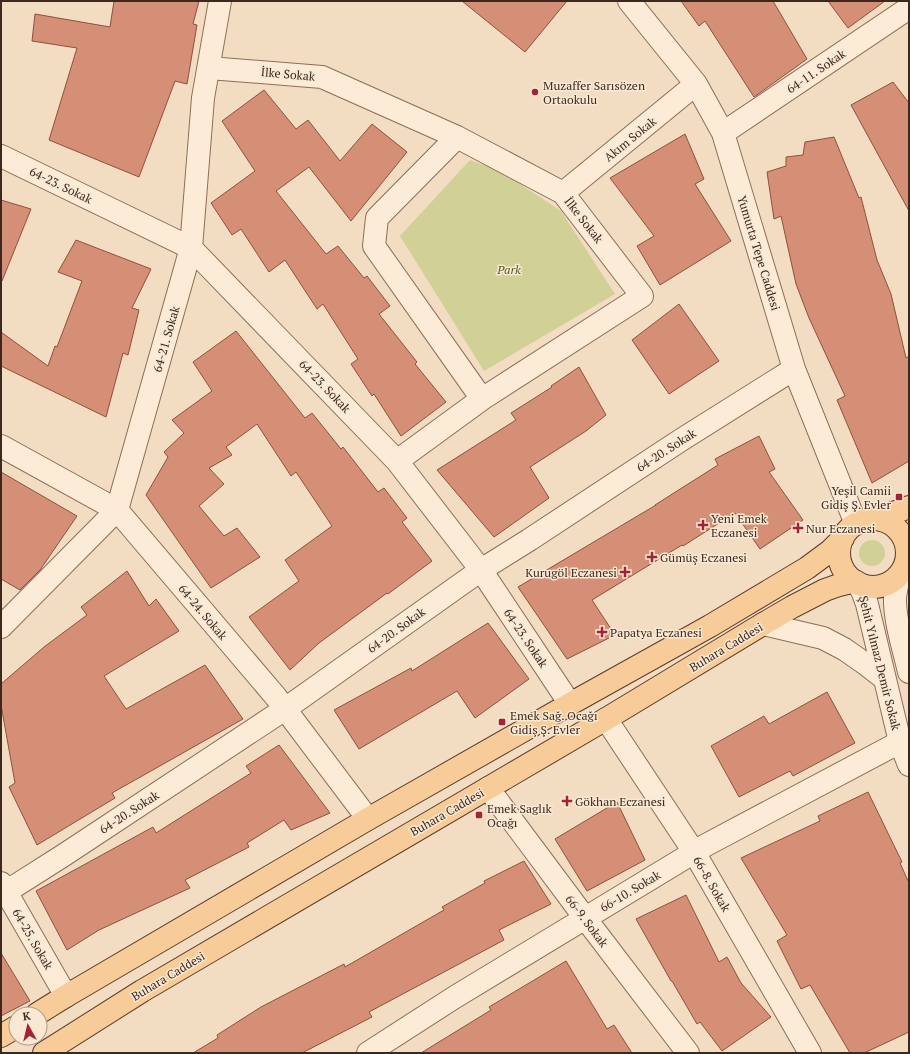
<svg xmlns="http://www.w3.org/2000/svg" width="910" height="1054" viewBox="0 0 910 1054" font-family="'PT Serif',serif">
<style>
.green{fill:#d1d096}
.building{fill:#d48f76;stroke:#90503b}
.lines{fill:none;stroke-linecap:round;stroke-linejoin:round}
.minor-casing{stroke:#8e6d58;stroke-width:24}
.major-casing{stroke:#5c3b2c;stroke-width:24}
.minor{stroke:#fcebd7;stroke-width:22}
.major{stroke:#f8cc98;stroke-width:22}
.poi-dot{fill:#a32236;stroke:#f9e8d3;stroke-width:1.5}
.labels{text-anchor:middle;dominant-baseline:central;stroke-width:3;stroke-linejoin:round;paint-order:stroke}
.street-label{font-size:12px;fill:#3d281d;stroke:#f9e8d3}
.poi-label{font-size:12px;fill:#3d281d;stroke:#f9e8d3;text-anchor:start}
.park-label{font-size:12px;font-style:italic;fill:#555b22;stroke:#f9e8d3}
</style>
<rect width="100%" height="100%" fill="#f2ddc3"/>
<path class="green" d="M470,160l30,11 61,40 54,83 -131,77 -84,-135z
M859 553a13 13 0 1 1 26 0a13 13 0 1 1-26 0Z"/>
<path class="building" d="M114,1h85l-6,23 4,1 -10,59 -12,-3 -36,96 -90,-37 28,-92 -45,-7 3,-27 75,13z
M462,1h105l-42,51z
M681,1h92l34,58 -53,38 -49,-76 -6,5z
M828,1h57l-37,27z
M893,82l16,21v108l-58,-106z
M264,90l32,39 12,-9 32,41 32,-37 35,28 -56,69 -42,-54 -33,24 50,63 12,-8 26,32 3,-2 23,30 -11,8 38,48 -2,2 31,38 -45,34 -27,-42 -2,2 -21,-32 7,-5 -35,-55 -6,5 -32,-49 -16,12 -28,-43 -9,6 -21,-32 44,-32 -33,-50z
M685,134l19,45 -9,5 36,57 -71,44 -23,-39 17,-10 -44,-58z
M834,137l25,61 2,-1 16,63 14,34 15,64 3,-2v105l-37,22 -35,-83 8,-4 -36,-78 -13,-34 -15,-68 -7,3 -7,-47 19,-6v-9l17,-2 2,-13z
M1,200l30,9 -29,72h-1z
M76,240l75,29 -19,39 7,2 -11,45 -5,-2 -17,64 -105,-51v-34l47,34 7,-20 2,1 25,-66 -24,-9z
M679,304l40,57 -50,33 -37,-54z
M236,331l69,87 7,-5 29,36 2,-2 35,45 6,-4 23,30 -5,4 30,39 -44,33 -1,-1 -68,50 -29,27 -41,-53 50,-36 -14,-21 47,-34 -36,-54 -5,4 -34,-52 -31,23 6,8 -23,13 15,16 -25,22 25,30 13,-8 23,29 -49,31 -65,-93 22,-38 -4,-5 20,-19 -12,-13 40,-29 -19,-29z
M579,367l27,48 -20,16 -56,36 19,31 -55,39 -57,-67 79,-50 -5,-7 41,-26 -1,-1z
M759,436l16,33 -6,3 34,48 -43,29 -25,-36 -52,33 -1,-1 -90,55 23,35 -48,24 -49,-72 138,-82h-1l63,-40 -3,-6z
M1,472l76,44 -37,54 -20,20 -19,-11z
M127,571l22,35 7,-7 23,32 -75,45 22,33 79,-44 38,54 -131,74 3,5 -78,47 -28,-58 6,-4 -14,-78v-21l43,-37 43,-32 -6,-8z
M488,623l41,56 -54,39 -18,-27 -98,58 -25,-39 77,-42 1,3z
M827,692l28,51 -62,33 -3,-5 -51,26 -28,-51 53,-30 5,8z
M279,745l51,68 -39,17 -7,-10 -37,23 2,4 -64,33 5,8 -91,42 -32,20 -31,-59 117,-64 3,6 95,-60 -5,-7z
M868,792l34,70 -2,1 9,20v149l-45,21h-14l-40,-68 -9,4 -24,-48 10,-6 -46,-77 79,-37 -2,-5z
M617,802l28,58 -58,31 -32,-52z
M524,861l27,43 -52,26 5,10 -135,72 3,5 -70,36h-109l25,-15 -1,-3 44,-28 83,-43 1,3 99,-57 -2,-3 43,-24 -1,-2z
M686,895l33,67 8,-5 14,26 30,34 -49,34 -22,-29 -3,2 -25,-43h-1l-35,-62z
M1,953l29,48 -29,15z
M566,961l41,68 7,-4 18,28h-211l70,-43 -2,-3z"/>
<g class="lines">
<g class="minor-casing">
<path id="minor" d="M629,1l67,83 27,49 71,236 62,155
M209,68l113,9 135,60 106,56 79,103 -160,103 -85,62
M723,133l186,-125
M457,137l-80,81 -3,28 108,153
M1,156l190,92 206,213 84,109 89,134
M563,193l133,-109
M1,446l116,64 159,187 92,122
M899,575c-1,7 -3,15 -4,22 -1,22 9,53 14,75
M858,583l5,10 4,11 33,138 9,23
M763,624l60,14 21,11 23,16 18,14
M1,627l116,-117 74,-262 12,-150 17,-97
M606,719l88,133 116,201
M488,788l97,130 103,135
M1,883l65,113
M1,895l63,-40 221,-146 196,-139 48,-30 152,-100 113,-71
M368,1053l87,-56 251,-152 194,-103"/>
</g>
<g class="major-casing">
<path id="major" d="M875,519l21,-7 13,-5
M839 553a34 34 0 1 1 68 0a34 34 0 1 1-68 0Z
M37,1014l29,-18 302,-177 202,-115 140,-78 97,-58 23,-17 13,-13
M1,1036l15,-9
M44,1053l98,-62 464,-272 157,-95 29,-17 33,-17 14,-5 16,-4"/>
</g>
<use href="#minor" class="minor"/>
<use href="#major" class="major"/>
</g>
<g class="poi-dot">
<circle cx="535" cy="92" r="4"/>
<rect x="895" y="493" width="8" height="8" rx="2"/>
<path d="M701 519h4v4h4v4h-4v4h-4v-4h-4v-4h4z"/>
<path d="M796 522h4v4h4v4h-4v4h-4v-4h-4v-4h4z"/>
<path d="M650 551h4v4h4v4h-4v4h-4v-4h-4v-4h4z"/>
<path d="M623 566h4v4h4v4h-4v4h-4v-4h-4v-4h4z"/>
<path d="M600 626h4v4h4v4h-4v4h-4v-4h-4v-4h4z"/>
<rect x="498" y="718" width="8" height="8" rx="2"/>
<path d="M565 795h4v4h4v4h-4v4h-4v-4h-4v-4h4z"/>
<rect x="475" y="811" width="8" height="8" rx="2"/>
</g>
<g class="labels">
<g class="street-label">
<text transform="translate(816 71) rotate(-34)">64-11. Sokak</text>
<text transform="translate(288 74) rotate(5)">İlke Sokak</text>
<text transform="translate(630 139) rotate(-39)">Akım Sokak</text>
<text transform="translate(61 185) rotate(26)">64-23. Sokak</text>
<text transform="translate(584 220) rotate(52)">İlke Sokak</text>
<text transform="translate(759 253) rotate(73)">Yumurta Tepe Caddesi</text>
<text transform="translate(166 339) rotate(-74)">64-21. Sokak</text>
<text transform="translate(325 386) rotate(46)">64-23. Sokak</text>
<text transform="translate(666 450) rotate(-33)">64-20. Sokak</text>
<text transform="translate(203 612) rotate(50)">64-24. Sokak</text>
<text transform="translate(396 630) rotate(-36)">64-20. Sokak</text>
<text transform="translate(526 638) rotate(56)">64-23. Sokak</text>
<text transform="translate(726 647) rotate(-31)">Buhara Caddesi</text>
<text transform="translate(880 663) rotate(76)">Şehit Yılmaz Demir Sokak</text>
<text transform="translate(129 812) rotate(-33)">64-20. Sokak</text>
<text transform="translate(447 812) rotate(-30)">Buhara Caddesi</text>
<text transform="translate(712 884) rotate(60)">66-8. Sokak</text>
<text transform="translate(630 891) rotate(-31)">66-10. Sokak</text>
<text transform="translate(587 921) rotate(53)">66-9. Sokak</text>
<text transform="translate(33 939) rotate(60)">64-25. Sokak</text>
<text transform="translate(168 976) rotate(-31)">Buhara Caddesi</text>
</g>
<g class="poi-label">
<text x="543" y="85">Muzaffer Sarısözen<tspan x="543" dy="14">Ortaokulu</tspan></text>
<text x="891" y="490" text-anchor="end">Yeşil Camii<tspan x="891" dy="14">Gidiş Ş. Evler</tspan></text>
<text x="711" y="518">Yeni Emek<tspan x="711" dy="14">Eczanesi</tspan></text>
<text x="806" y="528">Nur Eczanesi</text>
<text x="660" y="557">Gümüş Eczanesi</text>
<text x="617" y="572" text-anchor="end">Kurugöl Eczanesi</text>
<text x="610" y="632">Papatya Eczanesi</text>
<text x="510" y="715">Emek Sağ. Ocağı<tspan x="510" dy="14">Gidiş Ş. Evler</tspan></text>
<text x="575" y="801">Gökhan Eczanesi</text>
<text x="487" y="808">Emek Saglık<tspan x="487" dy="14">Ocağı</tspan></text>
</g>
<g class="park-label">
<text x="509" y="269">Park</text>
</g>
</g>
<rect width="910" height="1054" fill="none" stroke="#3d281d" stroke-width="4"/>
<g transform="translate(28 1026) rotate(352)"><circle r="19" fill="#f9e8d3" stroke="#ae9b8a"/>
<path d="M0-3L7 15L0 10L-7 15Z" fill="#a32236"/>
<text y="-6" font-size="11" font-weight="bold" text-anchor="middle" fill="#3d281d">K</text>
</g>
</svg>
